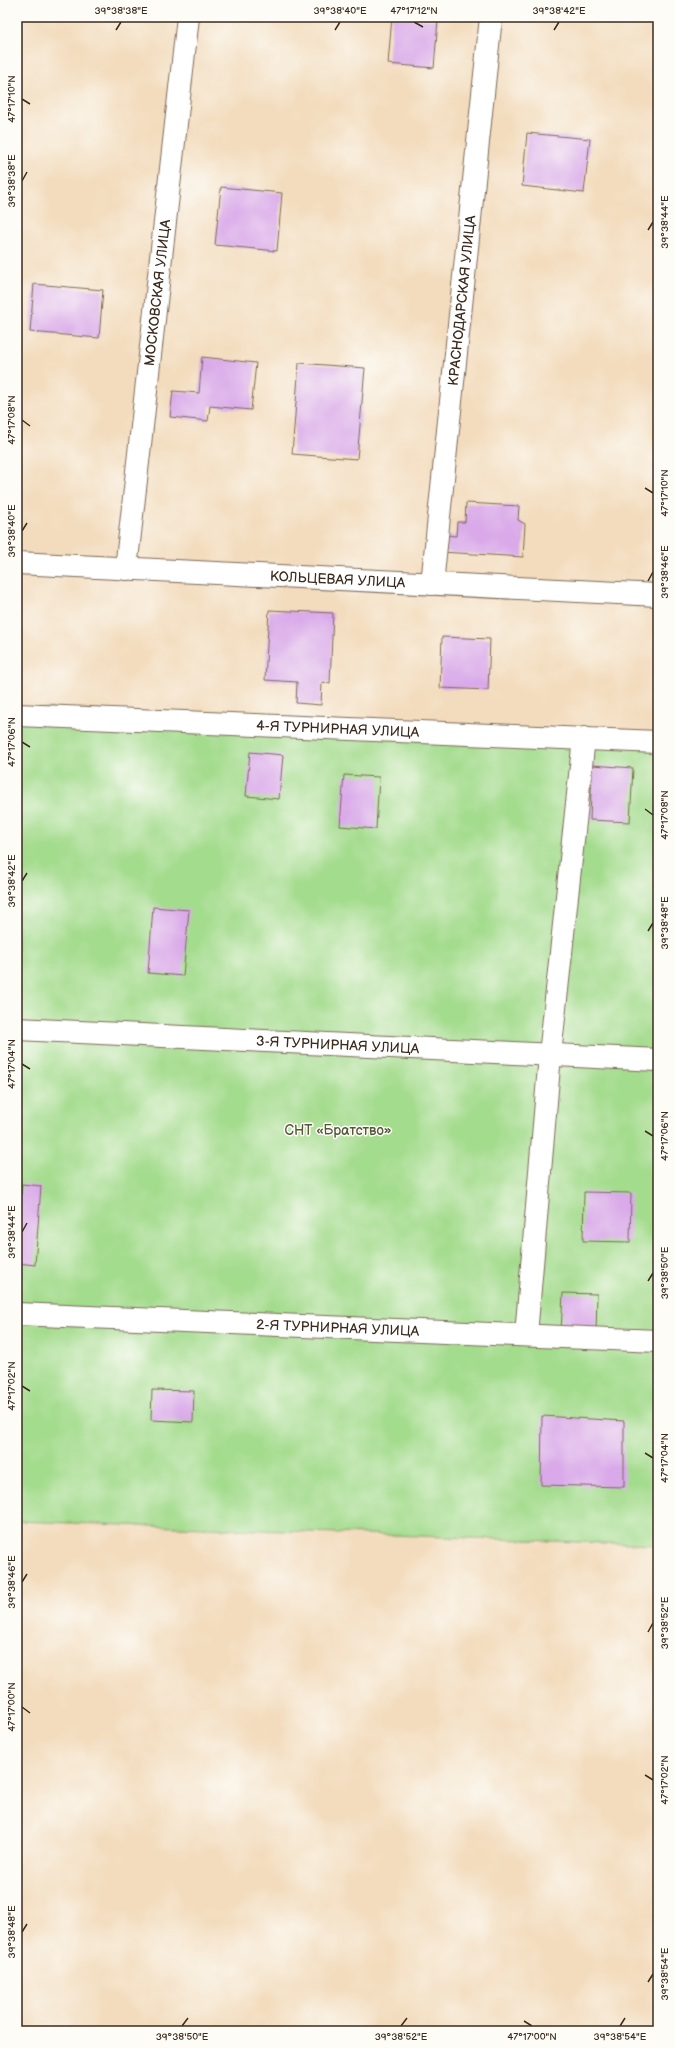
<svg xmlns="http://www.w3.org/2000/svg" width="675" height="2048" viewBox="0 0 675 2048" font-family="'Balsamiq Sans',sans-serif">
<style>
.green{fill:#a4dc8e;stroke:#708356}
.building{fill:#d9a9e9}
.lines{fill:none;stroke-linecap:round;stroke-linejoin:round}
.minor-casing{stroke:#7b6856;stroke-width:24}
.minor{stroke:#fff;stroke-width:22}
.ticks{fill:none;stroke:#3b2a1e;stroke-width:1.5}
.labels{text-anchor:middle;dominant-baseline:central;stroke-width:3;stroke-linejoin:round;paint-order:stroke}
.street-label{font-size:14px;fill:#3b2a1e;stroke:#fdfcf7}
.park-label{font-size:14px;fill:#55563a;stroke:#fdfcf7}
.neatline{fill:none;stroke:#3b2a1e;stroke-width:1.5}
.ticks-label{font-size:10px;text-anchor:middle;fill:#3b2a1e}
</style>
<rect width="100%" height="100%" fill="#fdfcf7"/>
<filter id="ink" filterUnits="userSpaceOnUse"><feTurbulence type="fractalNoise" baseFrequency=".025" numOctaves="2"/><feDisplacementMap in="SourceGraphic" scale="8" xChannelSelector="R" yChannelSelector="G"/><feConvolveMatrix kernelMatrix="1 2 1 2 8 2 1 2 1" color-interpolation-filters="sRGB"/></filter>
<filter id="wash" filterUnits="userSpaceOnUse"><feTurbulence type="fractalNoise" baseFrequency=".012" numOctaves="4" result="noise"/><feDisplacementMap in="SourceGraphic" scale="16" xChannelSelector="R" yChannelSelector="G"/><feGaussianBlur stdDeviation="0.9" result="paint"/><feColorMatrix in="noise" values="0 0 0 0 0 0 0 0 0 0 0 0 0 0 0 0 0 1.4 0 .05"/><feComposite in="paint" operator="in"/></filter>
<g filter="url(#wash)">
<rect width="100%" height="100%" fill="#f3dcbd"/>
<path class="green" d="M17,707l641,32v806l-641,-24z"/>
<g id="blocks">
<path class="building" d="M392,17l46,3 -4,48 -46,-4z
M527,133l63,6 -6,54 -62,-7z
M221,187l61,6 -5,58 -62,-6z
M34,284l69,6 -4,48 -69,-6z
M202,357l54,6 -5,47 -41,-4 -2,15 -38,-4 3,-26 26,2z
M299,363l66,5 -8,91 -65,-5z
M466,503l53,3 -1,14 7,4 -2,33 -82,-5 1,-17 14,1 1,-14h8z
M269,610l64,3 -3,70 -8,-1 -1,23 -25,-2 1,-21 -32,-2z
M442,637l48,2 -2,51 -48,-2z
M250,752l33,3 -4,44 -33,-3z
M592,765l41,3 -3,54 -40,-2z
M344,775l35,2 -3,52 -36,-3z
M153,907l36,3 -6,66 -35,-3z
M22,1184l19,2 -6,79 -18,-2v-68h4z
M584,1192l47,1 -1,49 -47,-1z
M563,1293l34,1 -1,39 -35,-1z
M152,1390l42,1 -1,31 -42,-2z
M542,1416l82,5v66l-83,-2z"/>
</g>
</g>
<g filter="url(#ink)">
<use href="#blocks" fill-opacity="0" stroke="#7b6856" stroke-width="1"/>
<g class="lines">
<g class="minor-casing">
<g id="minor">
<path id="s1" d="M17,563l641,32"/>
<path id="s2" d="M126,569l62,-552"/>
<path id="s3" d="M432,584l59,-567"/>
<path id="s4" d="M17,715l641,27"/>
<path id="s5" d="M17,1029l641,31"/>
<path id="s6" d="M17,1314l641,27"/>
<path d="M526,1335l24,-280 34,-317"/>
</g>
</g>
<use href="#minor" class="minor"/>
</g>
</g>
<path class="ticks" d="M414,22l9,5M116,30l5,-8M335,30l5,-8M554,30l5,-8M22,99l8,5M22,181l5,-9M648,230l5,-8M22,420l8,6M645,488l8,5M22,531l5,-8M648,581l5,-9M22,742l8,5M645,809l8,6M22,881l5,-8M648,931l5,-8M22,1064l8,5M645,1131l8,5M22,1232l5,-9M648,1281l5,-8M22,1386l8,5M645,1453l8,5M22,1582l5,-8M648,1632l5,-9M22,1707l8,6M645,1775l8,5M22,1932l5,-8M648,1982l5,-8M524,2021l8,5M182,2026l6,-8M401,2026l6,-8M620,2026l5,-8"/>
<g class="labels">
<g class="street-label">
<text stroke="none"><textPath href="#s2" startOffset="278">МОСКОВСКАЯ УЛИЦА</textPath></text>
<text stroke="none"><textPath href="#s3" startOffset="285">КРАСНОДАРСКАЯ УЛИЦА</textPath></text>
<text stroke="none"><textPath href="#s1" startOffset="321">КОЛЬЦЕВАЯ УЛИЦА</textPath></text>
<text stroke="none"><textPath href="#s4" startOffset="321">4-Я ТУРНИРНАЯ УЛИЦА</textPath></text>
<text stroke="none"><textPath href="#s5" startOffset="321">3-Я ТУРНИРНАЯ УЛИЦА</textPath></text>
<text stroke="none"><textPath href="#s6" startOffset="321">2-Я ТУРНИРНАЯ УЛИЦА</textPath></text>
</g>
<g class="park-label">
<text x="338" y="1130">СНТ «Братство»</text>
</g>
</g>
<rect width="675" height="2048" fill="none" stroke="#fdfcf7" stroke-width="44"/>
<rect x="22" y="22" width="631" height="2004" class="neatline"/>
<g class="ticks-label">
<text x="121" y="14">39°38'38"E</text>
<text x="340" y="14">39°38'40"E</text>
<text x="414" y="14">47°17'12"N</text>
<text x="559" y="14">39°38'42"E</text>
<text transform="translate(11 99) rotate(-90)" y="4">47°17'10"N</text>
<text transform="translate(11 181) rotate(-90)" y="4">39°38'38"E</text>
<text transform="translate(664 222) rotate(-90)" y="4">39°38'44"E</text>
<text transform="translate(11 420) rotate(-90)" y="4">47°17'08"N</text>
<text transform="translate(664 493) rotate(-90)" y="4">47°17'10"N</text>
<text transform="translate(11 531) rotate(-90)" y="4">39°38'40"E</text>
<text transform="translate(664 572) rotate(-90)" y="4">39°38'46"E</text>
<text transform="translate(11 742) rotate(-90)" y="4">47°17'06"N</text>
<text transform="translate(664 815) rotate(-90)" y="4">47°17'08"N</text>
<text transform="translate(11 881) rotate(-90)" y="4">39°38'42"E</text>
<text transform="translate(664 923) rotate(-90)" y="4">39°38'48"E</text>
<text transform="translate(11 1064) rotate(-90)" y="4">47°17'04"N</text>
<text transform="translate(664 1136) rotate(-90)" y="4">47°17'06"N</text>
<text transform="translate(11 1232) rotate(-90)" y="4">39°38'44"E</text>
<text transform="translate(664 1273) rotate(-90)" y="4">39°38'50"E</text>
<text transform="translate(11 1386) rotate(-90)" y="4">47°17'02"N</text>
<text transform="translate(664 1458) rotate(-90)" y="4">47°17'04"N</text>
<text transform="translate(11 1582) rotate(-90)" y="4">39°38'46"E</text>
<text transform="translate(664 1623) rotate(-90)" y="4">39°38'52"E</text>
<text transform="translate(11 1707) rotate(-90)" y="4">47°17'00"N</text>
<text transform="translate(664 1780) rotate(-90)" y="4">47°17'02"N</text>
<text transform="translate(11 1932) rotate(-90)" y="4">39°38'48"E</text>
<text transform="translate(664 1974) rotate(-90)" y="4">39°38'54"E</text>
<text x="182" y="2040">39°38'50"E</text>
<text x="401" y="2040">39°38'52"E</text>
<text x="532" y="2040">47°17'00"N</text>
<text x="620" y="2040">39°38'54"E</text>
</g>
</svg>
